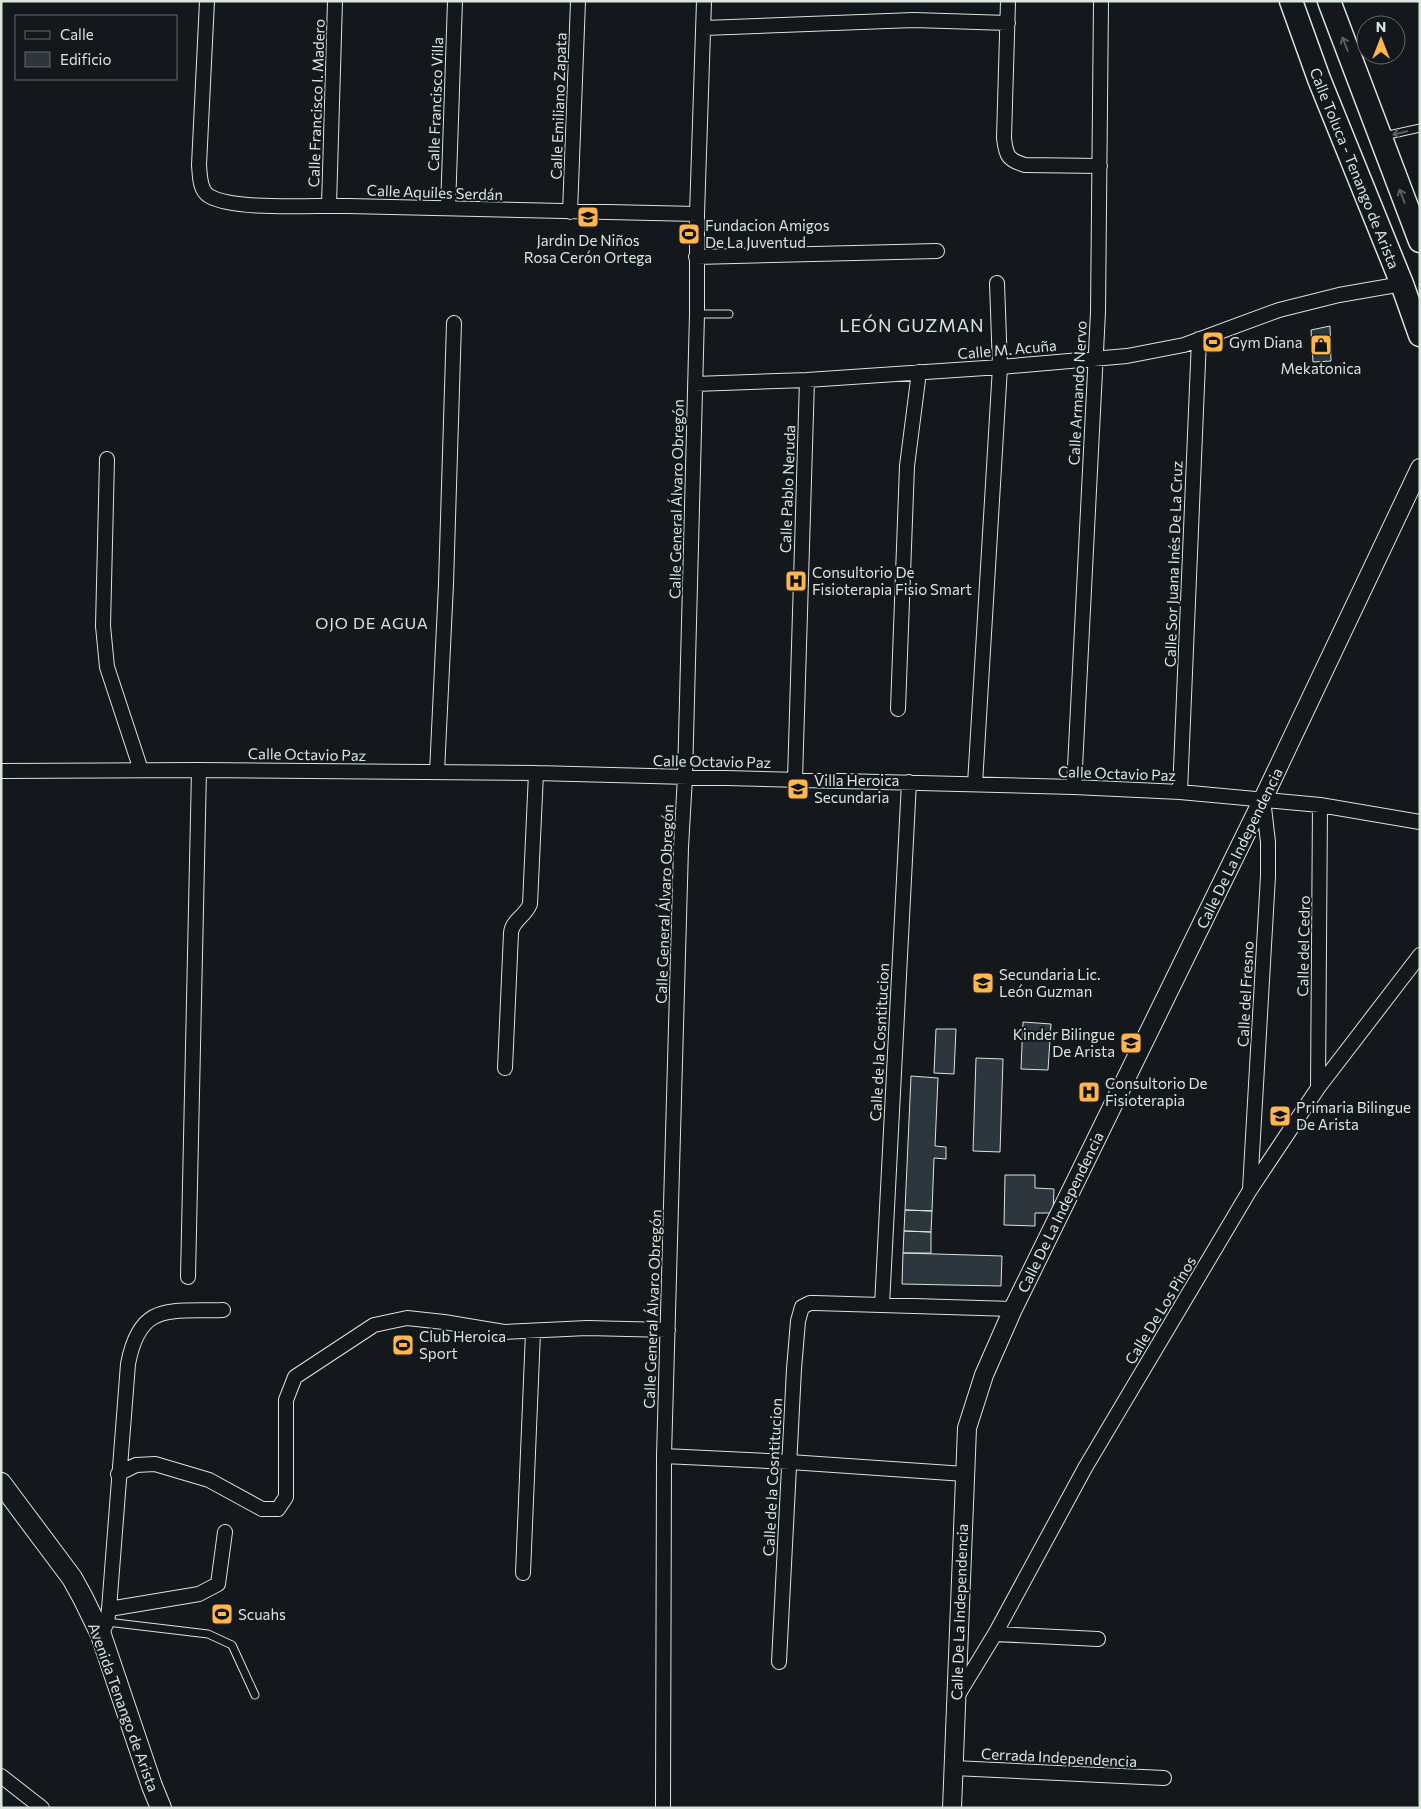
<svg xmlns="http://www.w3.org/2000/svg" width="1421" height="1809" viewBox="0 0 1421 1809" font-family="Commissioner,sans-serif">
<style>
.building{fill:#2c363c;stroke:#d8e6dc}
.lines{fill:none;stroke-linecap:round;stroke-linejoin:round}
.service-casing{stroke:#d8e6dc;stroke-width:9}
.minor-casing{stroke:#d8e6dc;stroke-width:16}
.tertiary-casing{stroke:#d8e6dc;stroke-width:20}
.secondary-casing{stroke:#d8e6dc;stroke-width:22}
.primary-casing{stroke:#d8e6dc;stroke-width:25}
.service{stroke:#14181c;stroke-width:7}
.minor{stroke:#14181c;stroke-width:14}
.tertiary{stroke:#14181c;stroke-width:18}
.secondary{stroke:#14181c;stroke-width:20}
.primary{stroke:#14181c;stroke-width:22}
.oneway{stroke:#59605f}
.labels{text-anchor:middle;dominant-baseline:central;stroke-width:4;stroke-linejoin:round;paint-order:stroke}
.street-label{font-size:15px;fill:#d8e6dc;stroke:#14181c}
.poi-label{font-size:15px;fill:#d8e6dc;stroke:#14181c;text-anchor:start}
.neighbourhood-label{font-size:16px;letter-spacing:1px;fill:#d8e6dc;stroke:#14181c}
.quarter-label{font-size:18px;letter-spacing:1px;fill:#d8e6dc;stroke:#14181c}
</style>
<rect width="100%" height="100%" fill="#14181c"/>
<path class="building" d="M1330,326l1,35 -18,1 -2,-32z
M1023,1022l28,2 -3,46 -27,-1z
M936,1029h20l-2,45 -20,-1z
M976,1058l27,1 -3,93 -27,-1z
M911,1076l27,2 -3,68 11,1v12l-12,-1 -2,53 -27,-1z
M1005,1175h30v13l19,1 -1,24h-18v13l-31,-1z
M905,1210l27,1 -1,21 -27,-1z
M904,1231l27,1v21h-28z
M903,1253l99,3 -1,30 -99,-2z"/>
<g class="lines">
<g class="service-casing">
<path id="service" d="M1384,136l36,-8
M697,314h32
M107,1622l101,12 24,11 23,50"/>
</g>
<g class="minor-casing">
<path id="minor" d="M207,1l-8,164c1,9 0,25 10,31 26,15 105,9 139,10 116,2 232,6 349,8
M1008,1l-4,137c2,18 4,22 21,27l75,1
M704,28l210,-8 94,3
M329,205l6,-204
M448,208l7,-207
M570,212l8,-211
M696,257l241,-6
M695,384l112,-4 193,-13 127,-11 57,-11 95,-35 60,-15 63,-11
M107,459l-4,167 4,41 34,103
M898,709l9,-243 12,-94
M1,771l198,-1 337,3 538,14 106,5 140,13 100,17
M437,772l9,-188 8,-261
M795,779l12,-399
M975,784l25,-417 -3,-84
M1074,787l24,-475 3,-311
M1180,792l19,-453
M505,1068l6,-135c1,-13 14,-16 19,-29l6,-131
M1318,1088l2,-283
M1250,1189l18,-313v-34l-5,-43
M188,1277l11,-507
M882,1305l27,-523
M664,1456l126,6 175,12
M118,1474l18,-9 19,-1 54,16 53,29h16l8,-12v-97l9,-23 79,-52 33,-7 37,4 60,10 83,-4 81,2
M523,1573l10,-241
M109,1609l90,-15 19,-10 7,-52
M995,1634l103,5
M101,1635l6,-13 2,-13 19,-245c12,-63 42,-52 95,-54
M779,1662l15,-293 4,-48 4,-14 8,-4h5l198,6
M956,1698l39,-64 90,-166 165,-278 68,-102 102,-133
M953,1768l211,10
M1,1776l41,32
M663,1808l1,-352 17,-609 4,-70 12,-463v-100l7,-213"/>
</g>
<g class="tertiary-casing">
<path id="tertiary" d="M952,1808l15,-380 17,-53 29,-66 250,-510 157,-331"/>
</g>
<g class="secondary-casing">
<path id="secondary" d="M1,1483l71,95 11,20 18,37 51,151 9,22"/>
</g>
<g class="primary-casing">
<path id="primary" d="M1291,1l28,78 83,205 18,51
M1329,1l91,240"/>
</g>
<use href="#service" class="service"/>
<use href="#minor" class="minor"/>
<use href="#tertiary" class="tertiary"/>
<use href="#secondary" class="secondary"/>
<use href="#primary" class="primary"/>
</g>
<defs><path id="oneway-shaft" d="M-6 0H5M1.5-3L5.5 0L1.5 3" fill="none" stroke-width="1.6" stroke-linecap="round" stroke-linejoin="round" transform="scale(1.25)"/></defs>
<g class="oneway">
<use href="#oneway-shaft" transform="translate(1345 44) rotate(-111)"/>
<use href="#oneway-shaft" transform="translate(1400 133) rotate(167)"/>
<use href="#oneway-shaft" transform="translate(1402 196) rotate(-111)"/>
</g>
<defs>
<g id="school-square" transform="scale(1.125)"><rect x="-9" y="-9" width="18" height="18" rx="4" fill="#ffb74d" stroke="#14181c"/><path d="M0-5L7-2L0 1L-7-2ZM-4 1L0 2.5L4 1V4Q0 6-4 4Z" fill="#111"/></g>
<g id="stadium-square" transform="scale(1.125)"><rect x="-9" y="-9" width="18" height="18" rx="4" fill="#ffb74d" stroke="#14181c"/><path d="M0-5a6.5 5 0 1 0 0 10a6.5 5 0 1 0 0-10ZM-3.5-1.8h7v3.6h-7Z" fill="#111"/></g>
<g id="shop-square" transform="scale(1.125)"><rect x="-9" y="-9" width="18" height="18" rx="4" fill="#ffb74d" stroke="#14181c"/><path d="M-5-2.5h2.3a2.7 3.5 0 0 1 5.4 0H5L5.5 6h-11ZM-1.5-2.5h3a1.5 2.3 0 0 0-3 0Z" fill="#111"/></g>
<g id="hospital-square" transform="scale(1.125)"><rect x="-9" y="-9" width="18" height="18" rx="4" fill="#ffb74d" stroke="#14181c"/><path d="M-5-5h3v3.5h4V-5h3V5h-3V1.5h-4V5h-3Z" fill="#111"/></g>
</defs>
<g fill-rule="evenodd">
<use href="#school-square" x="588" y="217"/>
<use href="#stadium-square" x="689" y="234"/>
<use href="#stadium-square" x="1213" y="342"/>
<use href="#shop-square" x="1321" y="345"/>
<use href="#hospital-square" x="796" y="581"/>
<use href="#school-square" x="798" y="789"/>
<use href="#school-square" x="983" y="983"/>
<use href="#school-square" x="1131" y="1043"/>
<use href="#hospital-square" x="1089" y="1092"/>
<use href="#school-square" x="1280" y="1116"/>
<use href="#stadium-square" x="403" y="1345"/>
<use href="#stadium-square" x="222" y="1614"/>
</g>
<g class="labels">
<g class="street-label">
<text transform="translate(316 103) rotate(-88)">Calle Francisco I. Madero</text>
<text transform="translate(435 104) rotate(-88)">Calle Francisco Villa</text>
<text transform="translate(558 106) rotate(-88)">Calle Emiliano Zapata</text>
<text transform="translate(1355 168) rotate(68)">Calle Toluca - Tenango de Arista</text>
<text transform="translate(435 192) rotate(2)">Calle Aquiles Serdán</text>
<text transform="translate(1007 349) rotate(-5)">Calle M. Acuña</text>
<text transform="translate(1077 393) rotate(-87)">Calle Armando Nervo</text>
<text transform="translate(787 489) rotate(-88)">Calle Pablo Neruda</text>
<text transform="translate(676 499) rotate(-89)">Calle General Álvaro Obregón</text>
<text transform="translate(1173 564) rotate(-88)">Calle Sor Juana Inés De La Cruz</text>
<text transform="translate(307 754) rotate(1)">Calle Octavio Paz</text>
<text transform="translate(712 761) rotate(1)">Calle Octavio Paz</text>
<text transform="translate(1117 773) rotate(2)">Calle Octavio Paz</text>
<text transform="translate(1239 848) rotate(-64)">Calle De La Independencia</text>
<text transform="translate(664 904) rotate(-88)">Calle General Álvaro Obregón</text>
<text transform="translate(1303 946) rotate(-89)">Calle del Cedro</text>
<text transform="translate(1245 994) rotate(-87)">Calle del Fresno</text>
<text transform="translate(879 1042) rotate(-87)">Calle de la Cosntitucion</text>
<text transform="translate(1060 1212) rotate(-64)">Calle De La Independencia</text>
<text transform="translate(652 1309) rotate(-88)">Calle General Álvaro Obregón</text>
<text transform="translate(1160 1310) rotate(-59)">Calle De Los Pinos</text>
<text transform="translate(772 1477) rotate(-87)">Calle de la Cosntitucion</text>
<text transform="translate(959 1612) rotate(-88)">Calle De La Independencia</text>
<text transform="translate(124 1707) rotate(70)">Avenida Tenango de Arista</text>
<text transform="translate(1059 1757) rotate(3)">Cerrada Independencia</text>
</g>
<g class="poi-label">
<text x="705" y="225">Fundacion Amigos<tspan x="705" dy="17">De La Juventud</tspan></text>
<text x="588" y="240" text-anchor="middle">Jardin De Niños<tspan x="588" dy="17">Rosa Cerón Ortega</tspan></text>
<text x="1229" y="342">Gym Diana</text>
<text x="1321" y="368" text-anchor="middle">Mekatonica</text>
<text x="812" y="572">Consultorio De<tspan x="812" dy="17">Fisioterapia Fisio Smart</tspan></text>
<text x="814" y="780">Villa Heroica<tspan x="814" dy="17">Secundaria</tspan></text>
<text x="999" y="974">Secundaria Lic.<tspan x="999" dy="17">León Guzman</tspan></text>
<text x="1115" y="1034" text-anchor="end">Kinder Bilingue<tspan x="1115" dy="17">De Arista</tspan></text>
<text x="1105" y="1083">Consultorio De<tspan x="1105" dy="17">Fisioterapia</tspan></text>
<text x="1296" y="1107">Primaria Bilingue<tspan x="1296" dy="17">De Arista</tspan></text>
<text x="419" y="1336">Club Heroica<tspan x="419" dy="17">Sport</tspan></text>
<text x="238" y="1614">Scuahs</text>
</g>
<g class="neighbourhood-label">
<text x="372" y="622">OJO DE AGUA</text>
</g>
<g class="quarter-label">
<text x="912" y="325">LEÓN GUZMAN</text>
</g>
</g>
<rect width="1421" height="1809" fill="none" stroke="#d8e6dc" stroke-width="5"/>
<rect x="15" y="15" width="162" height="65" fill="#14181c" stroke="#626a69"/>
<rect x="25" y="31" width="25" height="8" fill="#14181c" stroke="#626a69"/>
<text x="60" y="40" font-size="15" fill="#d8e6dc">Calle</text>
<rect x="25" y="52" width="25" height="15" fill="#2c363c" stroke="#626a69"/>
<text x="60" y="65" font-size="15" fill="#d8e6dc">Edificio</text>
<g transform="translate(1381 40)"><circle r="24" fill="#14181c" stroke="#626a69"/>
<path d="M0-4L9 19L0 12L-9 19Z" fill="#ffb74d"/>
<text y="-8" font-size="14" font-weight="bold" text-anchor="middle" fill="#d8e6dc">N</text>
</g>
</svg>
